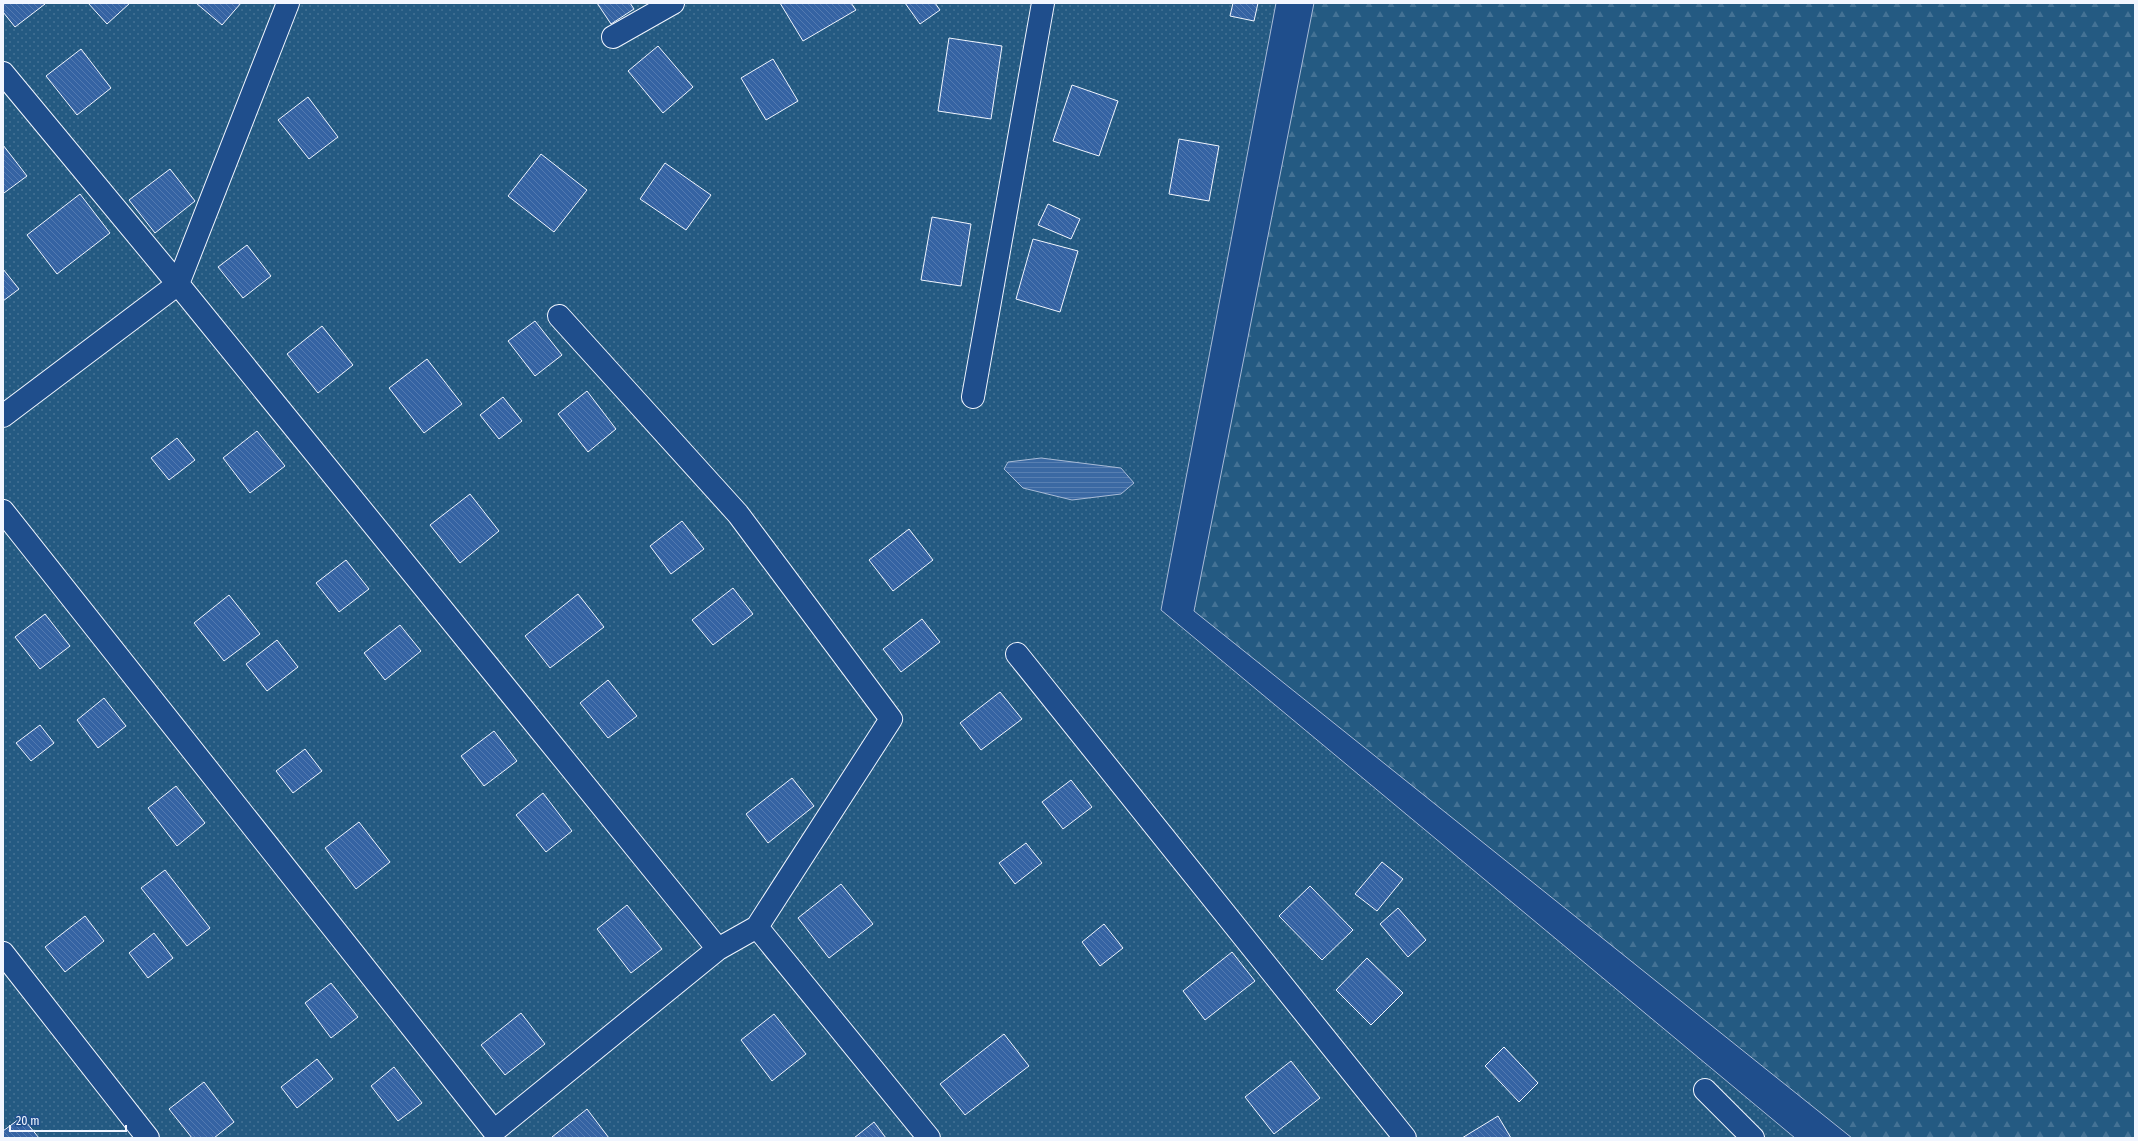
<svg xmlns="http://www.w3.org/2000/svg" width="2138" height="1141" viewBox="0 0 2138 1141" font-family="'Fira Sans Condensed',sans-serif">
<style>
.forest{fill:url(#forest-firs);stroke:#a8bbd7}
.garden{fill:url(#garden-dots);stroke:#a8bbd7}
.water{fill:url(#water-rules);stroke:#a8bbd7}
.building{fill:url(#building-back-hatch);stroke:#f2f6ff}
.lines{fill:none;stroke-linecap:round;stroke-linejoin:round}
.street-casing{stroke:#f2f6ff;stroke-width:24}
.street{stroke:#1f4e8c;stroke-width:22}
</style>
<defs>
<pattern id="forest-firs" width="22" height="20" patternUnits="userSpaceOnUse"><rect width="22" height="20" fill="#245a82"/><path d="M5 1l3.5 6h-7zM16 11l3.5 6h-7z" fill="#447295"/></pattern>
<pattern id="garden-dots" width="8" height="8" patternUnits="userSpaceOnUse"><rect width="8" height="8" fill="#245a82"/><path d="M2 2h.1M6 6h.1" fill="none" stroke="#447295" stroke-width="1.8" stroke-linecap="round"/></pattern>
<pattern id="water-rules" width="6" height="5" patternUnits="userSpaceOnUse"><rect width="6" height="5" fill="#3b69a3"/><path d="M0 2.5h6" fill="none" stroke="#587fb1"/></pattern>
<pattern id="building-back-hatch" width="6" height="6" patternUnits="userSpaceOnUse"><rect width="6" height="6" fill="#3563a3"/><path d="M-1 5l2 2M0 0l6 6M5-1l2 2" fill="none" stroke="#537ab1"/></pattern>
</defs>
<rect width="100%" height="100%" fill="#1f4e8c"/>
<path class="forest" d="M1314,3h821v1135h-283l-658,-527z"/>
<path class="garden" d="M3,3h1273l-115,607 634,528h-1792z"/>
<path class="water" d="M1041,458l80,10 13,15 -13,11 -49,6 -49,-12 -19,-19 4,-7z"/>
<path class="building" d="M3,3h41l1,1 -30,23 -12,-15z
M88,3h42l-23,21z
M196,3h45l-19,22z
M597,3h33l4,6 -23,15z
M780,3h71l5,7 -53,31z
M905,3h30l5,7 -20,14z
M1233,3h25l-4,18 -24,-5z
M949,38l53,8 -11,73 -53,-8z
M658,46l35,41 -30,26 -35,-42z
M81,49l30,39 -34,27 -31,-39z
M773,59l25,42 -32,19 -25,-42z
M1072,85l46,16 -19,55 -46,-15z
M308,97l30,40 -29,22 -31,-39z
M1179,139l40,7 -10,55 -40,-7z
M3,145l24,31 -23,17 -1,-1z
M541,154l46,36 -33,42 -46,-36z
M665,163l46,32 -25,35 -46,-31z
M170,169l25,32 -40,32 -26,-33z
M80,194l30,39 -53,41 -30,-39z
M1048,204l32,15 -9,20 -33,-14z
M932,217l39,7 -10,62 -40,-6z
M1033,239l45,12 -18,61 -44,-13z
M247,245l24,31 -28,22 -25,-31z
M3,269l16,20 -16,12z
M535,321l27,34 -27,21 -27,-35z
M322,326l31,39 -35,28 -31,-39z
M427,359l35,45 -38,29 -35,-45z
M587,391l29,38 -28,23 -30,-38z
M503,397l19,24 -23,18 -19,-24z
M257,431l28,35 -35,27 -27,-35z
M177,438l18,22 -26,20 -18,-22z
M470,494l29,37 -39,32 -30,-38z
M682,521l22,28 -33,25 -21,-28z
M909,529l24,31 -40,31 -24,-31z
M346,560l23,29 -30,23 -23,-29z
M733,588l20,26 -40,31 -21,-25z
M578,594l26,33 -54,41 -25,-32z
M229,595l31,39 -36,27 -30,-38z
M45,614l25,32 -30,23 -25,-32z
M922,619l18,23 -39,30 -18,-23z
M400,625l21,26 -36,29 -21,-27z
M277,640l21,27 -31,24 -21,-27z
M608,680l29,36 -29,22 -28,-35z
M1000,692l22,27 -41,31 -21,-27z
M104,698l22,28 -28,22 -21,-28z
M40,725l14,18 -23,18 -15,-18z
M494,731l23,30 -33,25 -23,-30z
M305,749l17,22 -29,22 -17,-22z
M792,778l22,28 -46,37 -22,-29z
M1071,780l21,27 -29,22 -21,-27z
M176,786l29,37 -28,23 -29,-38z
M543,793l29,38 -26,21 -30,-37z
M359,822l31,40 -34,27 -31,-41z
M1026,843l16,20 -27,21 -16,-21z
M1382,862l21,17 -26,32 -22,-17z
M165,870l45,58 -23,18 -46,-58z
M841,884l32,40 -44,34 -31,-40z
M1310,886l43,44 -31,30 -43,-44z
M627,905l35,44 -31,24 -34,-44z
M1398,908l28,32 -18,17 -28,-33z
M85,916l19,25 -39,31 -20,-25z
M1104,924l19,24 -23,18 -18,-24z
M154,933l19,25 -25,20 -19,-25z
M1232,952l23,29 -50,39 -22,-29z
M1367,958l36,35 -32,32 -35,-35z
M331,983l27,34 -27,21 -26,-35z
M521,1013l24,31 -40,31 -24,-30z
M774,1014l32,40 -34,27 -31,-41z
M1004,1034l25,32 -64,49 -25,-31z
M1504,1047l34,36 -19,19 -34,-36z
M317,1059l16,20 -36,29 -16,-21z
M1291,1061l29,37 -46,36 -29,-37z
M394,1067l28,36 -24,18 -27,-35z
M204,1082l30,40 -20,16h-22l-23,-29z
M587,1109l22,29h-56l-1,-1z
M1498,1116l13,22h-49z
M22,1117l17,21h-36v-7z
M874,1122l12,16h-32z"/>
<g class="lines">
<g class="street-casing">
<path id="street" d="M613,37l60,-34
M3,73l175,211 540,665
M973,397l70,-394
M3,416l175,-132 110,-281
M3,511l491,620 224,-182 39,-22 134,-208 -153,-205 -179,-198
M1017,654l388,484
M757,927l172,211
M3,953l145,185
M1705,1090l48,48"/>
</g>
<use href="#street" class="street"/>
</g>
<rect width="2138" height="1141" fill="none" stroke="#f2f6ff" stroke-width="8"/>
<path d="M10 1125v6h116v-6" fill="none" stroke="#f2f6ff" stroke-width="2"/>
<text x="16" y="1125" font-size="12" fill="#f2f6ff" stroke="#1f4e8c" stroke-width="3" paint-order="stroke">20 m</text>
</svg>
